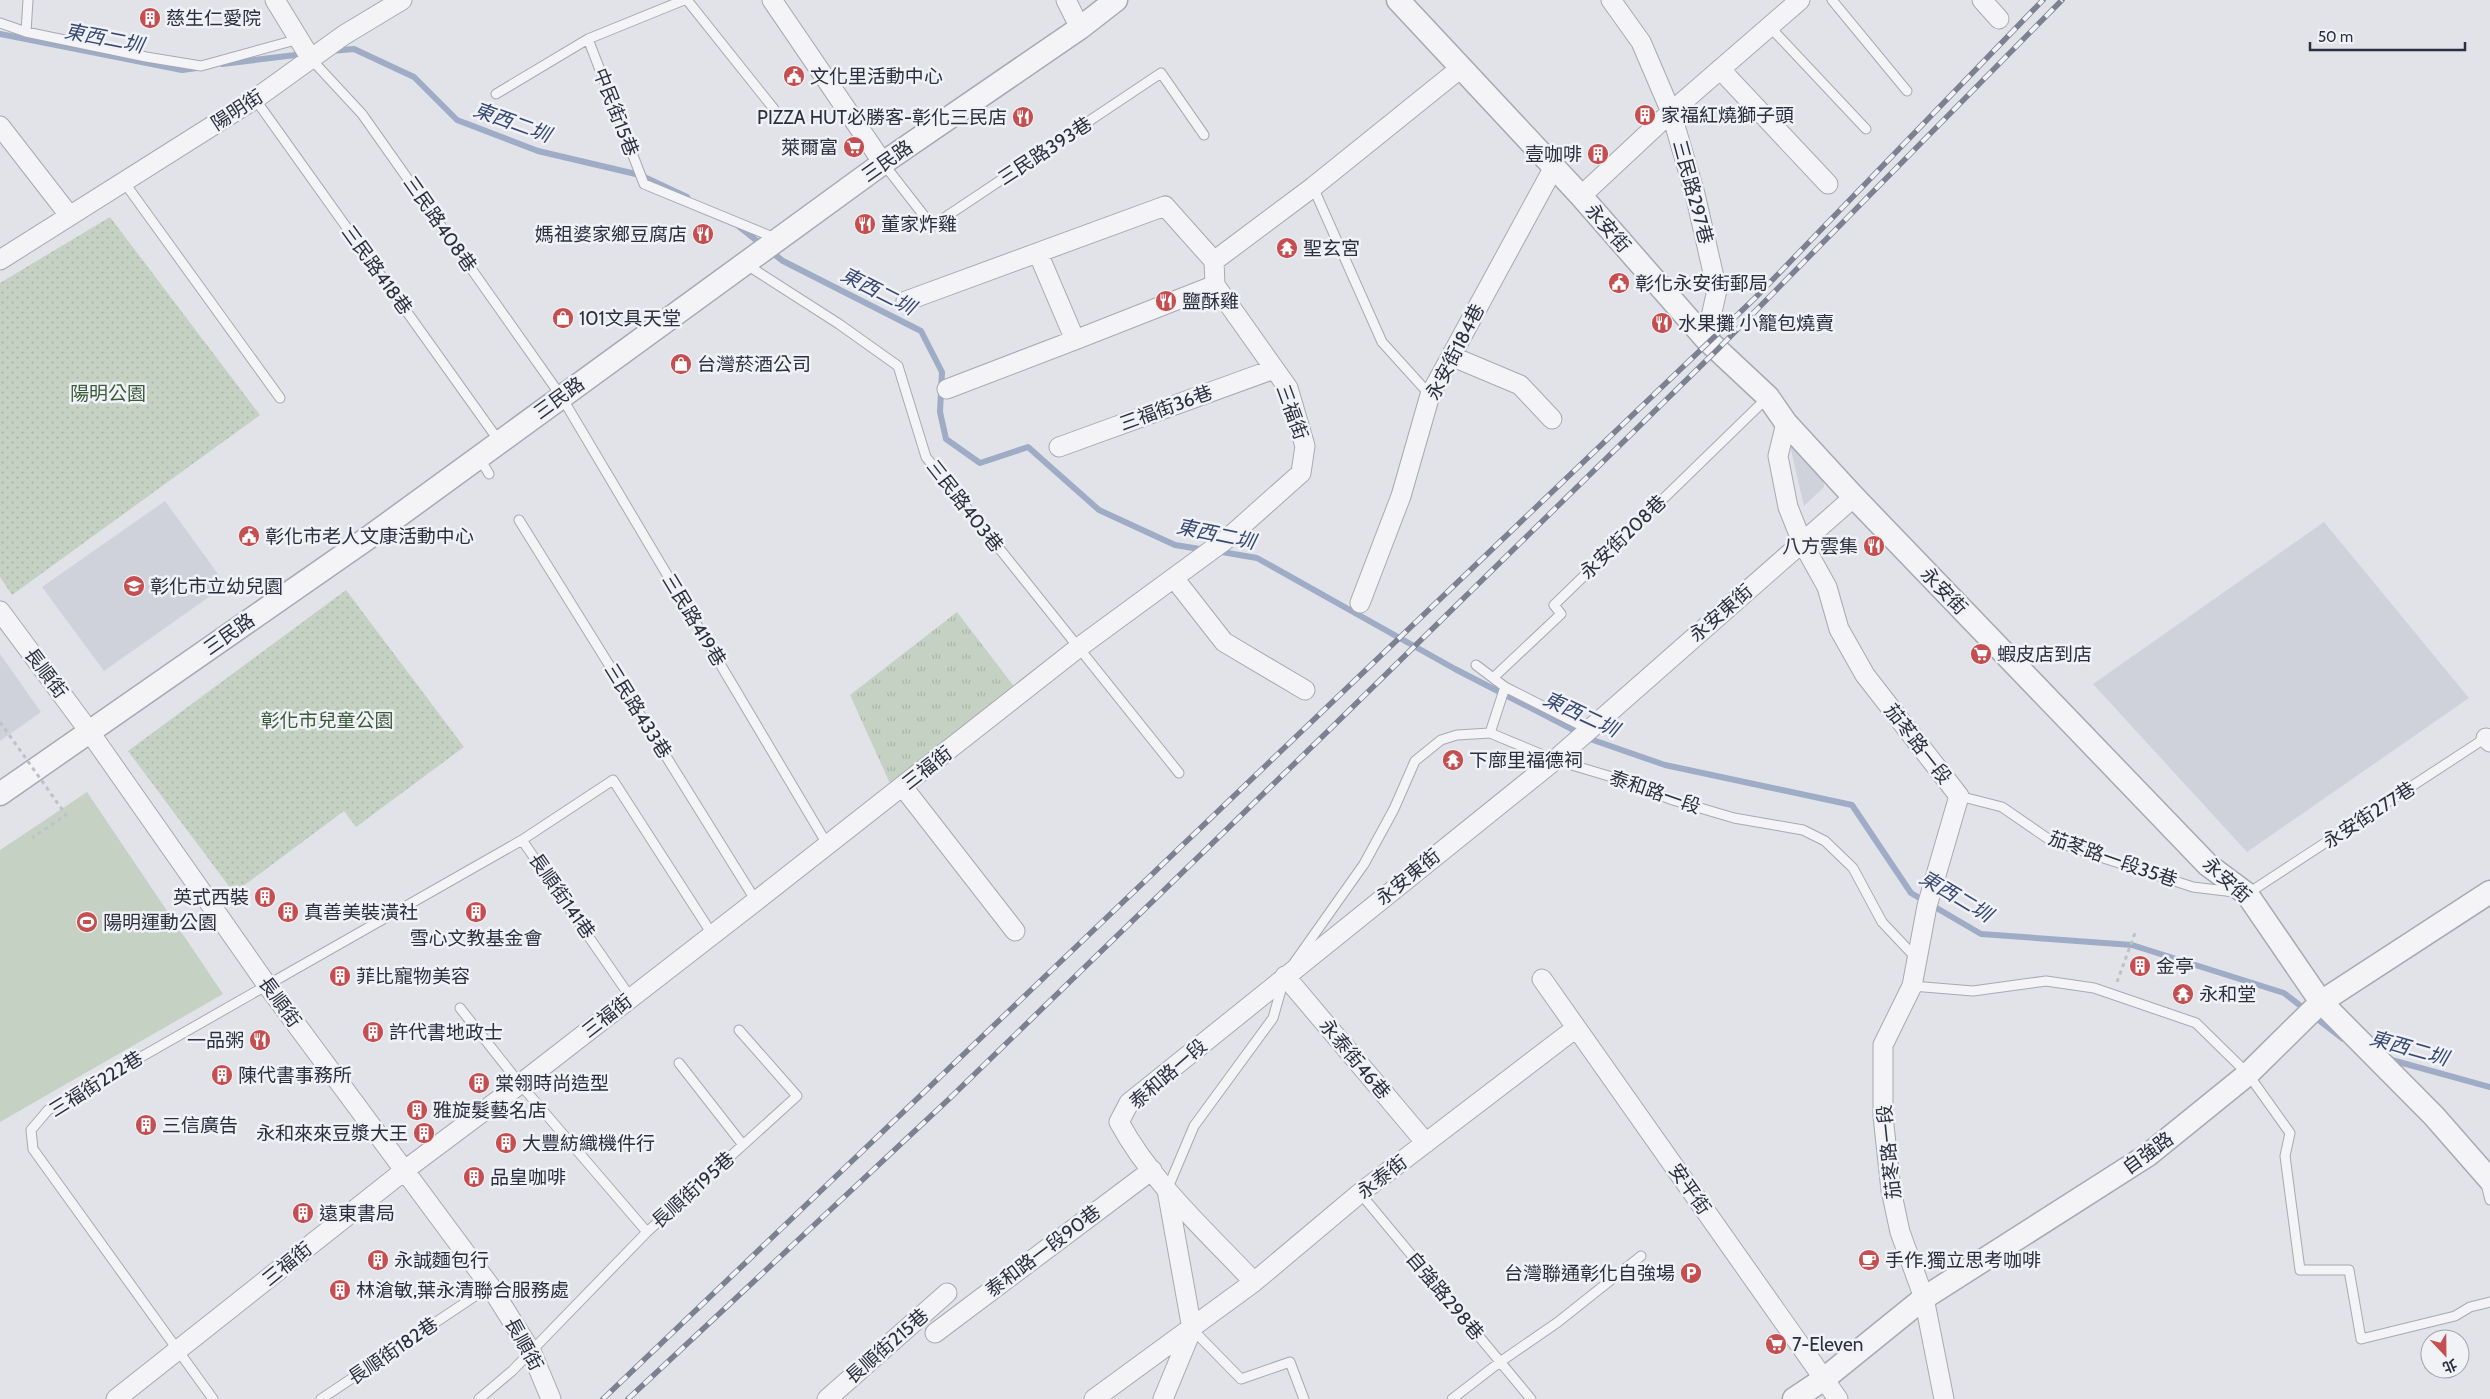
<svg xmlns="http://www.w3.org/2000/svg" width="2490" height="1399" viewBox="0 0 2490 1399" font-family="Cabin,'Noto Sans TC',sans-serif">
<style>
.built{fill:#cfd2db}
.grass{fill:url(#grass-tufts)}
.park{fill:url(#park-dots)}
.pitch{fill:#c5d2c3}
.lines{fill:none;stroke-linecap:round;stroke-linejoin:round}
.stream{stroke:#9facc6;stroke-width:6}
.service-casing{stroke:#a7a9b3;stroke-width:11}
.minor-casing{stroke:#a7a9b3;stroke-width:21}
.tertiary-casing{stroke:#a7a9b3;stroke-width:25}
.path{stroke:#c0c1c7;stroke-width:3;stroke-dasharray:4 4;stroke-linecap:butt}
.service{stroke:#f4f4f7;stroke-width:9}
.minor{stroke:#f4f4f7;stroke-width:19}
.tertiary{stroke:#f4f4f7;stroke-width:22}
.rail-casing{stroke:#7c8191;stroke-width:5.5}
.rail{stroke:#f1f2f6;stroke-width:4;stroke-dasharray:11;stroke-linecap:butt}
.path-bridge{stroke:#c0c1c7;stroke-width:3;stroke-dasharray:4 4;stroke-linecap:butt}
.labels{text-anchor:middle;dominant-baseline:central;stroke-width:5;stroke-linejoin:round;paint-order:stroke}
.poi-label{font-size:19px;fill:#2b2f3f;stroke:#f1f2f6;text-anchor:start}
.street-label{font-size:19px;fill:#2b2f3f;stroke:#f1f2f6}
.park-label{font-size:19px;fill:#3a5a39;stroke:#f1f2f6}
.water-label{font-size:20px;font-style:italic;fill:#374971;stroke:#f1f2f6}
</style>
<defs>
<pattern id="grass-tufts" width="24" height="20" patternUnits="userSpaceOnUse" patternTransform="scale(1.25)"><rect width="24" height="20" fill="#c5d2c3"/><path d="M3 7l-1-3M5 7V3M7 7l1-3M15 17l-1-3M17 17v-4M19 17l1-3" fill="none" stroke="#a9b5a9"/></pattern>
<pattern id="park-dots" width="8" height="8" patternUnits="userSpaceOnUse" patternTransform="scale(1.25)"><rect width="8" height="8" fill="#c5d2c3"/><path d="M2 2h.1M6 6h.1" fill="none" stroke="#a9b5a9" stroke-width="1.8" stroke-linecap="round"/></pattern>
</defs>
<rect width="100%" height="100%" fill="#e1e3e9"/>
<path class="built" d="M1787,433l36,41 1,13 -20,19z
M165,501l61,84 -122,86 -62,-84z
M2324,522l145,176 -222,154 -154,-168z
M0,654l41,58 -41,29z"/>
<path class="grass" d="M957,612l59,77 -124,99 -42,-93z"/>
<path class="park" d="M110,217l150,198 -248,180 -12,-18v-294z
M346,590l118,157 -108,80 -12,-16 -110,82 -106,-142z"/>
<path class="pitch" d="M87,792l136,202 -223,128v-272z"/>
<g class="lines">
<path class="stream" d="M0,34l182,36 15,-2
M331,51l23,-2 60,28 43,43 81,31 102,24 47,22
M222,64l82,-10
M737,225l25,20
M770,251l13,10 138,70 21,41 -2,40 6,27 34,24 48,-16 71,63 76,35 31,5
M1216,551l41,7 198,111 138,71 72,25 187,40 59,88 70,41 151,11 152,48 59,46
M2388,1059l102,28"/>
<g class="service-casing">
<path id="service" d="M687,0l87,109
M1832,0l75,91
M0,23l26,9 120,25 55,9 98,-27
M1770,27l96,102
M26,32l2,-32
M588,39l56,145 131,54
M311,59l51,55 199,282 266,448
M496,94l92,-55 96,-39
M255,99l244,342
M883,163l49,63 229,-153 43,62
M124,182l156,216
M1313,187l69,155 48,53
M747,265l92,59 59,42 28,91 253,316
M479,457l10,17
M519,520l237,381
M1476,665l29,22 83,42
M1493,678l68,-64 -7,-9 214,-208
M1490,733l15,-46
M1959,796l43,11 45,31 38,14 108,35 41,5
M522,840l91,-60 99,154
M2247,894l240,-157
M1294,963l70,-99 30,-55 21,-48 26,-21 16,-5 33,-2 65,27 57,17 61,23 61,18 69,12 22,11 28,27 29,54 34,36
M1912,986l61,5 73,-10 48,7 102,35 52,51 42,59 -5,23 15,114h49l12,69 94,-23 15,-9 20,-5
M460,1008l60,76 127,148
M679,1063l64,82
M2485,1180l5,20
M1167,1190l27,-64 79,-108 10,-35
M1360,1193l171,206
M1192,1329l49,50 49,-17 14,37
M213,1399l-180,-250 -2,-19 17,-20 474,-270 109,158
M321,1399l169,-113
M479,1399l33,-28 135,-139 150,-136 -58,-66
M1452,1399l48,-37 58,-40 83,-66"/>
</g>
<g class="minor-casing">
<path id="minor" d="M275,0l36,59
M772,0l111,163
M1066,0l14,28
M1611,0l30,42 30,70 24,82 22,96 -11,49
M1982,0l17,19
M1720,69l108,115
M0,126l69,89
M1581,196l90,-84 129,-112
M1038,253l37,87 140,-55
M0,260l255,-161 89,-64 58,-35
M906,301l259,-95 49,55
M1451,356l69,29 32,34
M947,389l128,-49
M1786,423l-8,33 10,51 14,35 25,45 12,42 26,46 94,121 -32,110 -15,80 -29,59v71l8,74 9,42 24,66 20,101
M1059,447l215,-78
M1174,578l50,64 81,48
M1360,603l41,-107 29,-101 124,-228
M0,611l89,120 178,254 223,301 41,65 20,48
M2486,738l4,4
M903,787l112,144
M1285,976l141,167
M1542,979l296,420
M1254,1282c-47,-50 -102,-99 -135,-160l10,-19 426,-343 299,-263
M935,1333l217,-163
M116,1399l289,-229 115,-86 236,-183 322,-253 150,-110 73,-65 4,-27 -17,-58 -73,-103 -1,-24 99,-74 149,-120
M827,1399l120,-106
M1094,1399l160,-117 106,-89 216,-165
M1163,1399l29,-70 -25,-139"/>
</g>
<g class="tertiary-casing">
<path id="tertiary" d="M1398,0l183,196 125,143 62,58 18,26 68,74 354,368 39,29 74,108 113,114 56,64
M0,794l368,-256 515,-375 197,-135 36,-28
M1794,1399l30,-20 100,-81 224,-143 100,-81 73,-72 169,-110"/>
</g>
<path class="path" d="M2117,982l18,-49"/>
<use href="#service" class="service"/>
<use href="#minor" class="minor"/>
<use href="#tertiary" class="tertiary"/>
<g class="rail-casing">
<path id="rail" d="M603,1399l1152,-1101 288,-298
M628,1399l321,-300 376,-365 392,-384 345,-350"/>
</g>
<use href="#rail" class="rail"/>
<path class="path-bridge" d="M0,722l66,93 -34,23"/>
</g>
<defs>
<g id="building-disc" transform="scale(1.125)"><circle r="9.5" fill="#c54f50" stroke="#f1f2f6"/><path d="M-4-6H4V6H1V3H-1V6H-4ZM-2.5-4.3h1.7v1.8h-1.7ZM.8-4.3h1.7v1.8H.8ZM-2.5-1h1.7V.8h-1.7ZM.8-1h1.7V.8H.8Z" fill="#fff"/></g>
<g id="civic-disc" transform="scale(1.125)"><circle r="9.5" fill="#c54f50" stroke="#f1f2f6"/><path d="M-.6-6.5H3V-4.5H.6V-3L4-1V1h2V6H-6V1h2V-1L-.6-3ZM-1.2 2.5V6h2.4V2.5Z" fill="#fff"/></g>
<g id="restaurant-disc" transform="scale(1.125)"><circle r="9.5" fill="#c54f50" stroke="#f1f2f6"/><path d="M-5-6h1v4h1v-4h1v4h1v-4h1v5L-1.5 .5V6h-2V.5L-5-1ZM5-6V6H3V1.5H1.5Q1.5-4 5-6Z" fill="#fff"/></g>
<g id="supermarket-disc" transform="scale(1.125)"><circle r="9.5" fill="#c54f50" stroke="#f1f2f6"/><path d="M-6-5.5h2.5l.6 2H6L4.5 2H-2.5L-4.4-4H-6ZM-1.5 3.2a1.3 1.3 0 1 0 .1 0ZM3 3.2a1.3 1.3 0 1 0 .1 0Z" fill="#fff"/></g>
<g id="temple-disc" transform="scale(1.125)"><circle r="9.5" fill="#c54f50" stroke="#f1f2f6"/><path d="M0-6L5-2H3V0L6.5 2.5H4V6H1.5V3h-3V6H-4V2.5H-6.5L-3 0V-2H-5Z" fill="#fff"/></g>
<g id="shop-disc" transform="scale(1.125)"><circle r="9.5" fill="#c54f50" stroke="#f1f2f6"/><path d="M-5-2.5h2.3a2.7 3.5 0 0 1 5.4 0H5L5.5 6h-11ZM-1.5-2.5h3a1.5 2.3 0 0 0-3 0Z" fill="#fff"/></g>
<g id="school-disc" transform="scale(1.125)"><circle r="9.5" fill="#c54f50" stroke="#f1f2f6"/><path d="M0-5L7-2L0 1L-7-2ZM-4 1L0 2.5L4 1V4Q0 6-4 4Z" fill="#fff"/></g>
<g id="stadium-disc" transform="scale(1.125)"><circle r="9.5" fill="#c54f50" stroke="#f1f2f6"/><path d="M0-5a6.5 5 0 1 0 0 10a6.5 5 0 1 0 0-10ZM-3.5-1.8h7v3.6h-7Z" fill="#fff"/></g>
<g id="cafe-disc" transform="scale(1.125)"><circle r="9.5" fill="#c54f50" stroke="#f1f2f6"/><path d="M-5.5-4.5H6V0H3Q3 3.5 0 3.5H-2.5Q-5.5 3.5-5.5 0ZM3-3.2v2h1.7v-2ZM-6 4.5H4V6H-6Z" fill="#fff"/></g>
<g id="parking-disc" transform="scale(1.125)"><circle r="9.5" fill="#c54f50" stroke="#f1f2f6"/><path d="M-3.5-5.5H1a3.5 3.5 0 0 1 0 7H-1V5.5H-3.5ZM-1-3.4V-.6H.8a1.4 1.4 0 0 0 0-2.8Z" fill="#fff"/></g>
</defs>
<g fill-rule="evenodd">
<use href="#building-disc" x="150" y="18"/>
<use href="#civic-disc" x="794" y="76"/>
<use href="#building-disc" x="1645" y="115"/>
<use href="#restaurant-disc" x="1023" y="117"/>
<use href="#supermarket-disc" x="854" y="147"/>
<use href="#building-disc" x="1598" y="154"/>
<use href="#restaurant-disc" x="865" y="224"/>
<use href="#restaurant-disc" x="703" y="234"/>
<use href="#temple-disc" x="1287" y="248"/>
<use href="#civic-disc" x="1619" y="283"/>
<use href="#restaurant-disc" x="1166" y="301"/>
<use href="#shop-disc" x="563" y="318"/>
<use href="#restaurant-disc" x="1662" y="323"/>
<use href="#shop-disc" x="681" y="364"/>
<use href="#civic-disc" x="249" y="536"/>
<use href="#restaurant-disc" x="1874" y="546"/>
<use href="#school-disc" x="134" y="586"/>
<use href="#supermarket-disc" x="1981" y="654"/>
<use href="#temple-disc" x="1453" y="760"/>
<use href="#building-disc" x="265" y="897"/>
<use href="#building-disc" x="288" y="912"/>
<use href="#building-disc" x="476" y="912"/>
<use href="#stadium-disc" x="87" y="922"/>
<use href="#building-disc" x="2140" y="966"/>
<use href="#building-disc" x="340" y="976"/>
<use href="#temple-disc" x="2183" y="994"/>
<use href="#building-disc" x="373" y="1032"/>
<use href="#restaurant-disc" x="260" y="1040"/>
<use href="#building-disc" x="222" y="1075"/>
<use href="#building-disc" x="479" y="1083"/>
<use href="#building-disc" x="417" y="1110"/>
<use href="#building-disc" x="146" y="1125"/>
<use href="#building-disc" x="424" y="1133"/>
<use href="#building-disc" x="506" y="1143"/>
<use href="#building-disc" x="474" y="1177"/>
<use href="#building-disc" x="303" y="1213"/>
<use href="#building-disc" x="378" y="1260"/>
<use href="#cafe-disc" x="1869" y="1260"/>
<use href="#parking-disc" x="1691" y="1273"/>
<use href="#building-disc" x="340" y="1290"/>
<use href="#supermarket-disc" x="1776" y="1344"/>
</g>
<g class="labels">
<g class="poi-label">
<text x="166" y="18">慈生仁愛院</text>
<text x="810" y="76">文化里活動中心</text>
<text x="1661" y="115">家福紅燒獅子頭</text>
<text x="1007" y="117" text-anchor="end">PIZZA HUT必勝客-彰化三民店</text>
<text x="838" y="147" text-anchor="end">萊爾富</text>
<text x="1582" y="154" text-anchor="end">壹咖啡</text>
<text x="881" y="224">董家炸雞</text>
<text x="687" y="234" text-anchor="end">媽祖婆家鄉豆腐店</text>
<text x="1303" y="248">聖玄宮</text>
<text x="1635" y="283">彰化永安街郵局</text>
<text x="1182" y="301">鹽酥雞</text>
<text x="579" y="318">101文具天堂</text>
<text x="1678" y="323">水果攤 小籠包燒賣</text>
<text x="697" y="364">台灣菸酒公司</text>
<text x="265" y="536">彰化市老人文康活動中心</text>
<text x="1858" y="546" text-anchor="end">八方雲集</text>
<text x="150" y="586">彰化市立幼兒園</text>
<text x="1997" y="654">蝦皮店到店</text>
<text x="1469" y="760">下廍里福德祠</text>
<text x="249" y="897" text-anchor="end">英式西裝</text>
<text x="304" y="912">真善美裝潢社</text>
<text x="103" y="922">陽明運動公園</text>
<text x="476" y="938" text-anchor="middle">雪心文教基金會</text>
<text x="2156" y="966">金亭</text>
<text x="356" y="976">菲比寵物美容</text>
<text x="2199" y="994">永和堂</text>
<text x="389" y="1032">許代書地政士</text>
<text x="244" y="1040" text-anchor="end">一品粥</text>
<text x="238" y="1075">陳代書事務所</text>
<text x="495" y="1083">棠翎時尚造型</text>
<text x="433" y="1110">雅旋髮藝名店</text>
<text x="162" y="1125">三信廣告</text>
<text x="408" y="1133" text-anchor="end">永和來來豆漿大王</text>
<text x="522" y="1143">大豐紡織機件行</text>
<text x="490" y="1177">品皇咖啡</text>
<text x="319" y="1213">遠東書局</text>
<text x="394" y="1260">永誠麵包行</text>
<text x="1885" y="1260">手作.獨立思考咖啡</text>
<text x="1675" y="1273" text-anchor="end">台灣聯通彰化自強場</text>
<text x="356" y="1290">林滄敏,葉永清聯合服務處</text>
<text x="1792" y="1344">7-Eleven</text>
</g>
<g class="street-label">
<text transform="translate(237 110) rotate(-33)">陽明街</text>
<text transform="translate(616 112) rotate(69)">中民街15巷</text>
<text transform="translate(1045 151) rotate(-33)">三民路393巷</text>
<text transform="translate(887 161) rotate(-35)">三民路</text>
<text transform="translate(1693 192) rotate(75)">三民路297巷</text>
<text transform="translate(440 224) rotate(55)">三民路408巷</text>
<text transform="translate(1608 228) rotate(49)">永安街</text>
<text transform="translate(377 270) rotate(54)">三民路418巷</text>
<text transform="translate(1455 352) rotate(-63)">永安街184巷</text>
<text transform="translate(559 398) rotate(-36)">三民路</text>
<text transform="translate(1166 408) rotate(-20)">三福街36巷</text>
<text transform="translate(1292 412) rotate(70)">三福街</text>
<text transform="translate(965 506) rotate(52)">三民路403巷</text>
<text transform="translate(1623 537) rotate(-44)">永安街208巷</text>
<text transform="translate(1944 591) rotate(46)">永安街</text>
<text transform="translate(1721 613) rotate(-41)">永安東街</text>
<text transform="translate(694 620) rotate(59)">三民路419巷</text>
<text transform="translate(229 634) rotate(-35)">三民路</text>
<text transform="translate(46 673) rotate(53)">長順街</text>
<text transform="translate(638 711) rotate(58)">三民路433巷</text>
<text transform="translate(1918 744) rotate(52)">茄苳路一段</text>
<text transform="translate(927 768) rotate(-38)">三福街</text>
<text transform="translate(1655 792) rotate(19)">泰和路一段</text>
<text transform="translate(2369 815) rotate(-33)">永安街277巷</text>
<text transform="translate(2113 859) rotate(19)">茄苳路一段35巷</text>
<text transform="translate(1408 877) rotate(-39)">永安東街</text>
<text transform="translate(2227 880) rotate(42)">永安街</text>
<text transform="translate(562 896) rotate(55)">長順街141巷</text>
<text transform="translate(280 1002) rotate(54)">長順街</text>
<text transform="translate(607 1016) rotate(-38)">三福街</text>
<text transform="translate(1355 1059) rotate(50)">永泰街46巷</text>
<text transform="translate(1168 1074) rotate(-41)">泰和路一段</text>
<text transform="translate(96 1084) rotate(-32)">三福街222巷</text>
<text transform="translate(1889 1152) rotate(-96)">茄苳路一段</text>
<text transform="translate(2148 1153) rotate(-36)">自強路</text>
<text transform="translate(1382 1177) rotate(-38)">永泰街</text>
<text transform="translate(1690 1189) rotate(55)">安平街</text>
<text transform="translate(693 1190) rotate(-42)">長順街195巷</text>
<text transform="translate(1043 1251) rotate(-37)">泰和路一段90巷</text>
<text transform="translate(287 1264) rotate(-39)">三福街</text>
<text transform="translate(1445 1296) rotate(50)">自強路298巷</text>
<text transform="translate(524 1344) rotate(61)">長順街</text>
<text transform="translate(887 1346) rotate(-41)">長順街215巷</text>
<text transform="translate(393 1351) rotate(-34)">長順街182巷</text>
</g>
<g class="park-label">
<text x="108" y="393">陽明公園</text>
<text x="327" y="720">彰化市兒童公園</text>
</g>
<g class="water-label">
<text transform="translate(104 38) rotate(11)">東西二圳</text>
<text transform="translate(512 122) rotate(20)">東西二圳</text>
<text transform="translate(878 291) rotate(27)">東西二圳</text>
<text transform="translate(1216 534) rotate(12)">東西二圳</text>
<text transform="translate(1581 714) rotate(25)">東西二圳</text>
<text transform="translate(1956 896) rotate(31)">東西二圳</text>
<text transform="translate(2409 1048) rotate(16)">東西二圳</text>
</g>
</g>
<g transform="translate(2445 1354) rotate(158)"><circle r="24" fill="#f1f2f6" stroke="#a2a4ad"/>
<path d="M0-4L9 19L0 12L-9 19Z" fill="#c54f50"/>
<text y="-8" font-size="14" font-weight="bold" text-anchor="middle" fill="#2b2f3f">北</text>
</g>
<path d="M2310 42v8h155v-8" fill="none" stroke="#2b2f3f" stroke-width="2.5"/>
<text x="2318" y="42" font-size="15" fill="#2b2f3f" stroke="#f1f2f6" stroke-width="4" paint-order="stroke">50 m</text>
</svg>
